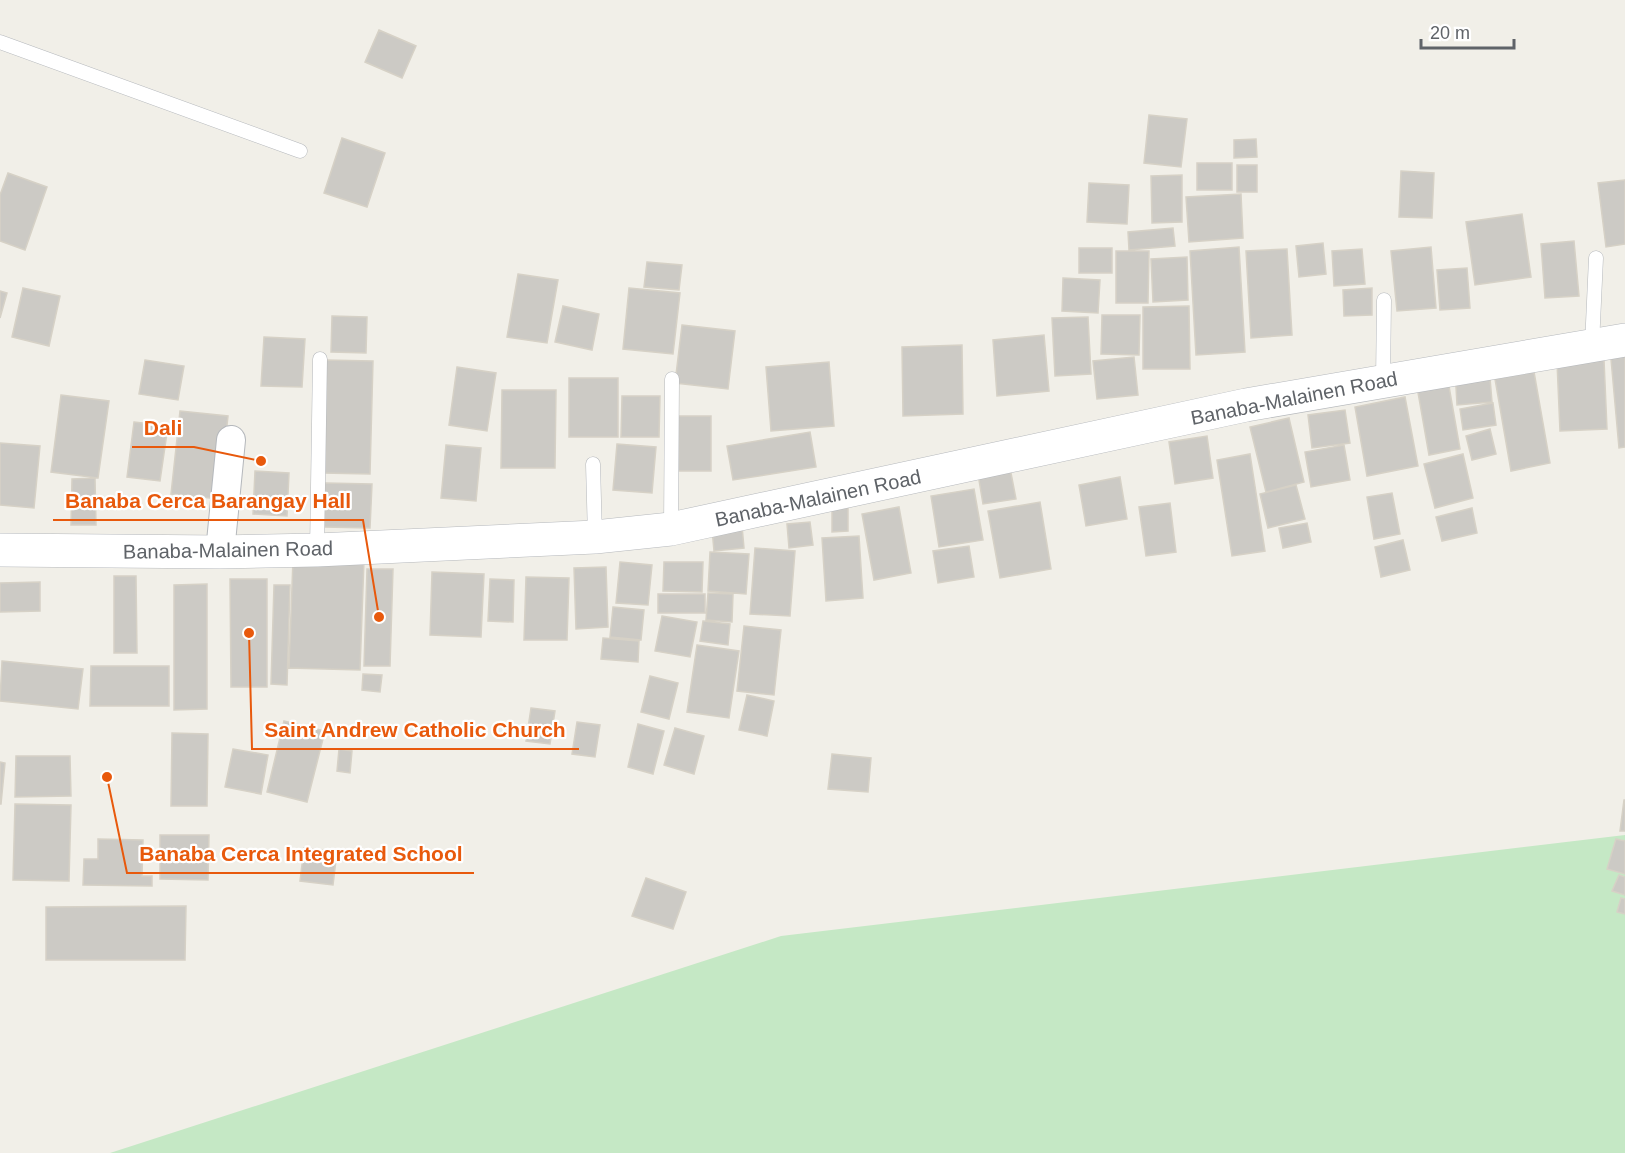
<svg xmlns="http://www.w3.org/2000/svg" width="1625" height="1153" viewBox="0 0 1625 1153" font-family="Arial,sans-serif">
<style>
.green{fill:#c5e8c5}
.building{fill:#cccac5;stroke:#d6d1c6;stroke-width:1.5}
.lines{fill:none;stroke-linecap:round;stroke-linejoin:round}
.service-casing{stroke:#b5b8bc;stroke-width:15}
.minor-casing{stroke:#b5b8bc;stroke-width:30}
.tertiary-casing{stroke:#b5b8bc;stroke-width:34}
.service{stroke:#fff;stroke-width:14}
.minor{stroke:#fff;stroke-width:28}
.tertiary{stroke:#fff;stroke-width:33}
.labels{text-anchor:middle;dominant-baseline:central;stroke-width:4.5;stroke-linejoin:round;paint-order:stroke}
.street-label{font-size:20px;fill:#5f6368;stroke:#fff}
.leader{fill:none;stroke:#e8590c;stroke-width:2}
.callout-dot{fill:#e8590c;stroke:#fff;stroke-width:2}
.callout-label{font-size:21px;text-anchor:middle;font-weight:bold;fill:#e8590c;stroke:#fff;stroke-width:4.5;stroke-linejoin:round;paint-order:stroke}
</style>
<rect width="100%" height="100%" fill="#f1efe8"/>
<path class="green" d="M1625,835v318h-1515l671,-217z"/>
<path class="building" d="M379,30l37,16 -14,32 -37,-16z
M1149,115l38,4 -6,48 -37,-4z
M342,138l43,15 -18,54 -43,-14z
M1256,139l1,18 -23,1v-18z
M1197,163h35v27h-35z
M1237,165h20v27h-20z
M1401,171l33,2 -2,45 -33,-1z
M8,173l39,14 -22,63 -25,-9v-46z
M1182,175v47l-30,1 -1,-47z
M1625,180v64l-19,3 -8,-64z
M1089,183l40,2 -2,39 -40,-2z
M1241,194l2,44 -54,4 -3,-45z
M1522,214l9,63 -56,8 -9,-63z
M1173,228l2,18 -46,4 -1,-18z
M1574,241l5,55 -34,2 -4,-54z
M1323,243l3,31 -27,3 -3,-31z
M1239,247l6,105 -49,3 -6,-104z
M1431,247l5,61 -39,3 -6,-60z
M1079,248h33v25h-33z
M1287,249l5,86 -41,3 -5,-87z
M1362,249l3,35 -31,2 -2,-35z
M1116,251h33l-1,52h-32z
M1187,257l1,43 -35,2 -2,-43z
M647,262l35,3 -3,25 -35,-3z
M1467,268l3,40 -30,2 -3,-40z
M518,274l40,6 -11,63 -40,-6z
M1063,278l37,2 -2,33 -36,-2z
M23,288l37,8 -11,50 -37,-9z
M629,288l51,5 -7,61 -50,-5z
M1372,288v27l-28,1 -1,-26z
M0,291l7,2 -7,25z
M563,306l36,8 -7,36 -37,-8z
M1189,306l1,63h-47v-62z
M1102,315h38l-1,40 -38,-1z
M332,316l35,1 -1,36 -35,-1z
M1088,317l3,57 -36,2 -3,-58z
M682,325l53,6 -7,58 -53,-6z
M1044,335l5,56 -52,5 -4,-56z
M264,337l41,2 -3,48 -41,-1z
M962,345l1,69 -60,2 -1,-69z
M1625,346v101l-6,1 -9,-100z
M1134,357l4,38 -41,4 -4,-38z
M145,360l39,6 -6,34 -39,-6z
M325,360l48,1 -3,113 -48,-1z
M1604,360l3,69 -47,2 -3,-69z
M829,362l5,64 -63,5 -5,-64z
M1489,366l3,36 -35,3 -2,-36z
M457,367l39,6 -9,58 -38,-6z
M1534,372l16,91 -39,8 -16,-92z
M1447,375l13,74 -31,6 -13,-74z
M569,378h49v59h-49z
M502,390h54l-1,78h-54z
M61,395l48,6 -11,77 -47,-6z
M622,396h38l-1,41h-38z
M1405,397l13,69 -51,10 -12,-69z
M1493,403l3,22 -33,5 -3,-21z
M1345,410l5,33 -38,5 -4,-33z
M180,411l48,5 -9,83 -48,-5z
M678,416h33v55h-34z
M1289,418l15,64 -38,10 -16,-65z
M134,422l34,4 -8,55 -33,-4z
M1490,429l6,25 -24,6 -6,-24z
M810,432l6,35 -83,13 -6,-34z
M1207,436l6,42 -38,6 -6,-42z
M0,443l40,3 -6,62 -34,-3z
M617,444l39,3 -4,46 -39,-3z
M446,445l35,3 -5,53 -35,-3z
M1344,445l6,35 -39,7 -6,-35z
M1250,454l15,97 -33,5 -15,-96z
M1463,454l10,44 -38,10 -11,-44z
M1010,468l6,31 -33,5 -5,-30z
M255,471l34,2 -2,43 -34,-2z
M1120,477l7,42 -41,7 -7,-41z
M95,478l1,47h-25l1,-46z
M325,483l47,1 -2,44 -46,-1z
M1296,485l9,34 -37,9 -8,-34z
M974,489l9,51 -44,7 -8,-51z
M1392,493l8,41 -26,5 -7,-42z
M1040,502l11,67 -51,9 -12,-67z
M1170,503l6,49 -30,4 -7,-49z
M899,507l12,66 -37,7 -12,-66z
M832,508h16v23l-16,1z
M1472,508l5,25 -35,8 -6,-24z
M810,522l3,23 -24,3 -2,-24z
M1307,523l4,19 -28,6 -4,-20z
M742,526l2,22 -30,3 -2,-22z
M859,536l4,62 -37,3 -4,-63z
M1403,540l7,30 -29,7 -6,-30z
M969,546l5,31 -36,6 -5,-32z
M755,548l40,3 -5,65 -40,-2z
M710,552l39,2 -3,40 -38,-3z
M293,559l71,1 -4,110 -71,-2z
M620,562l32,3 -4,40 -32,-2z
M664,562h39l-1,30 -39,-1z
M606,567l2,60 -32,2 -2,-61z
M367,569h26l-3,97h-26z
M432,572l52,2 -3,63 -51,-2z
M114,576h22l1,77h-23z
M526,577l43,1 -2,62h-43z
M230,579h37v108h-36z
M490,579l24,1 -1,42 -25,-1z
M40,582v29l-40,1v-29z
M207,584v125l-33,1v-125z
M274,585h16l-3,100 -16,-1z
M708,593l25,1 -1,28 -26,-2z
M658,594h47v19h-47z
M613,607l31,3 -3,30 -31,-3z
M662,616l35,6 -7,35 -35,-6z
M703,621l27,3 -2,21 -28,-4z
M744,626l37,4 -7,65 -37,-4z
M603,638l36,3 -1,21 -37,-3z
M697,645l42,6 -10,67 -42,-6z
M2,661l81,8 -5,40 -78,-8z
M91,666h78v40h-79z
M363,674l19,1 -2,17 -18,-2z
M650,676l28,7 -9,36 -28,-7z
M747,695l27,6 -7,35 -28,-6z
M531,708l24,3 -5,33 -24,-3z
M284,721l41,10 -18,71 -40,-10z
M577,722l23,3 -5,32 -23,-3z
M638,724l26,7 -11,43 -25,-7z
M675,728l29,8 -10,38 -30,-9z
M172,733l36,1 -1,72h-36z
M233,749l35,6 -7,39 -36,-7z
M339,749l13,2 -2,22 -13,-2z
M832,754l39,4 -3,34 -40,-3z
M16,756h54l1,40 -56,1z
M0,762l5,1 -4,41h-1z
M1624,800h1v31h-5z
M15,804l56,1 -2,76 -56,-1z
M160,835h49l-1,45 -48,-1z
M98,839l45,1 -1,36h10v10l-69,-1 1,-26h14z
M1616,839l9,2v33l-18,-5z
M304,848l33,4 -4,33 -33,-4z
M1619,875l6,2v18l-13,-4z
M646,878l40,14 -13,37 -41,-13z
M1621,898l4,1v15l-8,-2z
M186,906l-1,54h-139v-53z"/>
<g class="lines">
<g class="service-casing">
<path id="service" d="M0,42l300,109
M1592,345l4,-87
M1383,381l1,-81
M593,464l2,73
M671,529l1,-150
M317,550l3,-191"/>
</g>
<g class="minor-casing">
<path id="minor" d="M220,552l11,-112"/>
</g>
<g class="tertiary-casing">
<path id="tertiary" d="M0,550l220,2 97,-2 278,-13 76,-8 575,-124 379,-65"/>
</g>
<use href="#service" class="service"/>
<use href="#minor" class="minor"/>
<use href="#tertiary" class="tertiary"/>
</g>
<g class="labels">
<g class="street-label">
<text transform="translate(1294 398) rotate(-11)">Banaba-Malainen Road</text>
<text transform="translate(818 498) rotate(-12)">Banaba-Malainen Road</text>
<text transform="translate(228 550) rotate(-1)">Banaba-Malainen Road</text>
</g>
</g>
<path class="leader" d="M261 461L194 447H132M379 617L363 520H53M249 633L252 749H579M107 777L127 873H474"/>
<g class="callout-dot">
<circle cx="261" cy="461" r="6"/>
<circle cx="379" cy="617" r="6"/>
<circle cx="249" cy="633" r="6"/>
<circle cx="107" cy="777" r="6"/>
</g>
<g class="callout-label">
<text x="163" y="435">Dali</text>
<text x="208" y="508">Banaba Cerca Barangay Hall</text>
<text x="415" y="737">Saint Andrew Catholic Church</text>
<text x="301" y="861">Banaba Cerca Integrated School</text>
</g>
<path d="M1421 39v9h93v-9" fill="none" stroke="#5f6368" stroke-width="3"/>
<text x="1430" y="39" font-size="18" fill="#5f6368" stroke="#ffffff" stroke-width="4.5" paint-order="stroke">20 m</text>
</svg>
